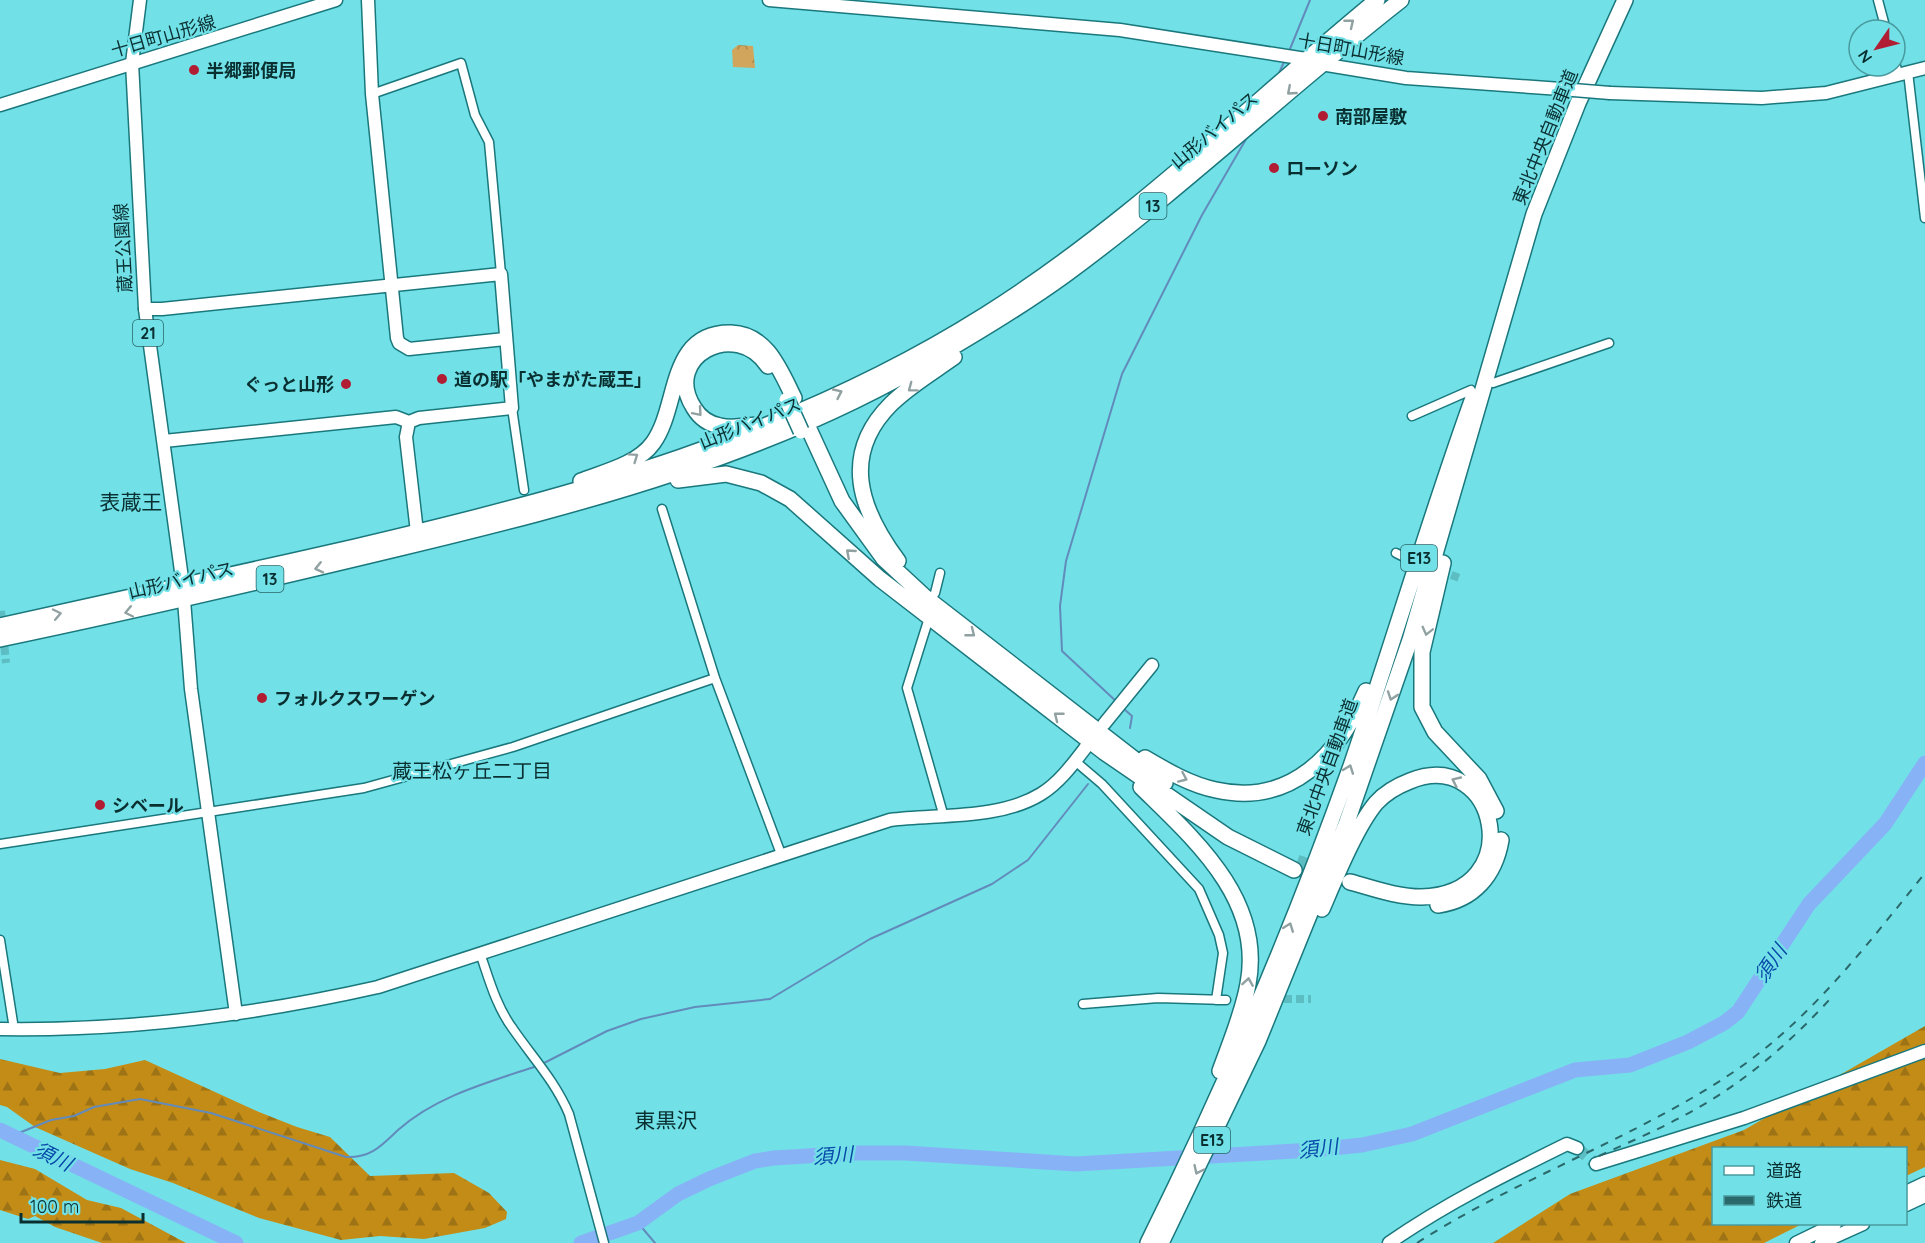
<svg xmlns="http://www.w3.org/2000/svg" width="1925" height="1243" viewBox="0 0 1925 1243" font-family="Quicksand,'Noto Sans JP',sans-serif">
<style>
.forest{fill:url(#forest-firs)}
.park{fill:url(#park-crowns)}
.lines{fill:none;stroke-linecap:round;stroke-linejoin:round}
.stream{stroke:#628bbb;stroke-width:2}
.river{stroke:#88b2f6;stroke-width:15}
.street-tunnel{stroke:#5cbdc3;stroke-width:8;stroke-dasharray:8 4;stroke-linecap:butt}
.secondary-tunnel{stroke:#5cbdc3;stroke-width:12;stroke-dasharray:12 6;stroke-linecap:butt}
.highway-tunnel{stroke:#5cbdc3;stroke-width:15;stroke-dasharray:15 8;stroke-linecap:butt}
.street-casing{stroke:#1a787d;stroke-width:11}
.secondary-casing{stroke:#1a787d;stroke-width:15}
.primary-casing{stroke:#1a787d;stroke-width:15}
.highway-casing{stroke:#1a787d;stroke-width:18}
.street{stroke:#fff;stroke-width:8}
.secondary{stroke:#fff;stroke-width:12}
.primary{stroke:#fff;stroke-width:12}
.highway{stroke:#fff;stroke-width:15}
.rail{stroke:#2b686b;stroke-width:2;stroke-dasharray:8 8;stroke-linecap:butt}
.secondary-bridge-casing{stroke:#1a787d;stroke-width:15;stroke-linecap:butt}
.highway-bridge-casing{stroke:#1a787d;stroke-width:18;stroke-linecap:butt}
.secondary-bridge{stroke:#fff;stroke-width:12}
.highway-bridge{stroke:#fff;stroke-width:15}
.oneway{stroke:#91a1a2}
.poi-dot{fill:#b11e34;stroke:#71e1e7;stroke-width:2}
.labels{text-anchor:middle;dominant-baseline:central;stroke-width:4.5;stroke-linejoin:round;paint-order:stroke}
.shield{fill:#71e1e7;stroke:#296468;stroke-width:1.5}
.shield-label{font-size:16px;font-weight:bold;fill:#0a2f31}
.street-label{font-size:18px;fill:#0a2f31;stroke:#71e1e7}
.poi-label{font-size:18px;font-weight:bold;fill:#0a2f31;stroke:#71e1e7;text-anchor:start}
.neighbourhood-label{font-size:20px;fill:#0a2f31;stroke:#71e1e7}
.water-label{font-size:20px;font-style:italic;fill:#0849a9;stroke:#71e1e7}
.quarter-label{font-size:21px;fill:#0a2f31;stroke:#71e1e7}
</style>
<defs>
<pattern id="forest-firs" width="22" height="20" patternUnits="userSpaceOnUse" patternTransform="scale(1.5)"><rect width="22" height="20" fill="#c38c16"/><path d="M5 1l3.5 6h-7zM16 11l3.5 6h-7z" fill="#9d7315"/></pattern>
<pattern id="park-crowns" width="20" height="18" patternUnits="userSpaceOnUse" patternTransform="scale(1.5)"><rect width="20" height="18" fill="#d1a55b"/><path d="M2 6a3 3 0 1 1 6 0M12 15a3 3 0 1 1 6 0" fill="none" stroke="#a8874c"/></pattern>
</defs>
<rect width="100%" height="100%" fill="#71e1e7"/>
<path class="forest" d="M1925,1026v141l-19,9v-28h-192v76h88l-38,19h-271l77,-49 174,-64z
M0,1059l60,14 45,-4 40,-9 114,52 38,15 33,10 40,39 84,-3 35,20 18,19 -1,7 -21,9 -61,11 -44,-3 -39,4 -82,-22 -86,-35 -43,-14 -95,-42 -28,-20 -7,-2z
M0,1160l35,9 52,31 34,8 65,35h-84l-47,-16 -20,-11 -7,3 -28,-9z"/>
<path class="park" d="M738,45l15,1 2,22 -22,-1 -1,-17z"/>
<g class="lines">
<path class="stream" d="M1290,49l20,-49
M1279,73l5,-11
M1118,703l-56,-52 -2,-45 6,-45 56,-187 80,-159 47,-81
M1124,709l8,7 -2,12
M542,1064l65,-33 34,-12 54,-12 75,-8 100,-60 122,-55 36,-24 60,-76
M9,1137l42,-17 23,-4 20,-9 46,-8 71,14 135,44c25,1 35,-11 52,-27 38,-34 91,-48 139,-64
M638,1223l17,20"/>
<path class="river" d="M0,1130l236,113
M581,1243l57,-20 40,-29 31,-15 46,-18 19,-3 82,-5h50l170,11 237,-14 49,-5 50,-11 163,-64 55,-5 58,-23 36,-19 14,-11 71,-108 76,-80 40,-61"/>
<path class="street-tunnel" d="M1440,571l22,8
M1,611l5,52
M1272,999h39"/>
<path class="secondary-tunnel" d="M1577,1148l19,16"/>
<path class="highway-tunnel" d="M1297,862l28,10"/>
<g class="street-casing">
<path id="street" d="M1878,0l8,30
M1895,62l3,12
M1908,72l17,146
M372,94l89,-31 14,52 14,27 12,132
M1493,383l116,-40
M512,408l12,82
M1412,416l59,-26
M662,509l53,169 66,176
M1396,553l12,6
M935,593l5,-20
M928,621l-21,67 37,129
M1075,761l27,23 97,105 20,46 4,18 -7,47
M0,844l364,-56 149,-41 202,-69
M0,940l14,89
M480,953c9,26 16,53 33,76 20,29 42,52 56,85l35,129
M1083,1004l75,-6 68,2"/>
</g>
<g class="secondary-casing">
<path id="secondary" d="M368,0l4,94 25,244 2,5 10,6 96,-10
M769,0l351,30 186,29 15,5 85,14 155,11
M1610,93l152,5 64,-5 99,-25
M0,105l336,-105
M145,309h17l339,-35 11,134 -93,10 -10,4 -3,15 11,95
M164,441l232,-24 13,5
M184,600l7,89 45,325
M1104,724l48,-59
M0,1029c128,2 254,-14 378,-42l512,-167c46,-6 109,0 151,-26 18,-11 32,-30 45,-47
M1596,1164l148,-46 181,-67
M1389,1243c56,-39 117,-69 178,-99l10,4"/>
</g>
<g class="primary-casing">
<path id="primary" d="M140,0l-8,63 13,246 39,284
M1906,1192l19,-9
M1906,1205l19,-9
M1796,1243l39,-19
M1821,1243l42,-19"/>
</g>
<g class="highway-casing">
<path id="highway" d="M757,425c-13,1 -25,4 -37,1 -11,-2 -20,-8 -26,-18 -33,-51 42,-91 74,-42
M808,427l34,74 42,58 41,38 240,186
M678,480l48,-6 35,9 29,16 90,80 224,173 124,85 66,33
M581,481c24,-9 57,-17 72,-38 27,-37 14,-111 78,-110 36,1 49,37 63,65
M898,561c-38,-51 -58,-106 -7,-157 18,-18 42,-32 63,-47
M1443,563l-21,89v55l13,25 44,47 17,32
M0,626c119,-26 237,-52 355,-79 222,-52 436,-110 630,-232 142,-89 263,-209 392,-315
M0,639c134,-28 267,-59 400,-91 184,-44 375,-94 539,-193 43,-25 86,-51 126,-80 117,-86 222,-186 336,-275
M1145,758c22,13 46,27 71,32 75,17 123,-36 150,-99
M1141,787c54,53 123,113 107,197 -5,29 -18,59 -28,87
M1438,905c36,-5 57,-30 63,-65
M1322,909c13,-30 34,-82 54,-106 9,-10 21,-17 34,-22 88,-36 120,114 11,116 -25,0 -48,-9 -71,-15
M1148,1243c77,-155 145,-314 203,-477 42,-122 78,-246 122,-368
M1161,1243l97,-202 89,-219 63,-182 124,-426 44,-111 47,-103"/>
</g>
<use href="#street" class="street"/>
<use href="#secondary" class="secondary"/>
<use href="#primary" class="primary"/>
<use href="#highway" class="highway"/>
<path class="rail" d="M1599,1156c28,-13 57,-25 84,-40 56,-29 105,-71 147,-117
M1417,1243c99,-64 214,-103 312,-168 80,-53 137,-129 196,-202"/>
<g class="secondary-bridge-casing">
<path id="secondary-bridge" d="M1561,89l49,4"/>
</g>
<g class="highway-bridge-casing">
<path id="highway-bridge" d="M787,400l14,31"/>
</g>
<use href="#secondary-bridge" class="secondary-bridge"/>
<use href="#highway-bridge" class="highway-bridge"/>
</g>
<defs><path id="oneway-chevron" d="M-2-3.5L2.5 0L-2 3.5" fill="none" stroke-width="1.6" stroke-linecap="round" stroke-linejoin="round" transform="scale(1.5)"/></defs>
<g class="oneway">
<use href="#oneway-chevron" transform="translate(1350 23) rotate(-39)"/>
<use href="#oneway-chevron" transform="translate(1291 91) rotate(139)"/>
<use href="#oneway-chevron" transform="translate(912 388) rotate(143)"/>
<use href="#oneway-chevron" transform="translate(838 393) rotate(-25)"/>
<use href="#oneway-chevron" transform="translate(698 412) rotate(49)"/>
<use href="#oneway-chevron" transform="translate(634 457) rotate(-35)"/>
<use href="#oneway-chevron" transform="translate(850 553) rotate(-139)"/>
<use href="#oneway-chevron" transform="translate(319 568) rotate(167)"/>
<use href="#oneway-chevron" transform="translate(129 612) rotate(168)"/>
<use href="#oneway-chevron" transform="translate(57 614) rotate(-12)"/>
<use href="#oneway-chevron" transform="translate(1427 631) rotate(104)"/>
<use href="#oneway-chevron" transform="translate(971 633) rotate(38)"/>
<use href="#oneway-chevron" transform="translate(1392 696) rotate(109)"/>
<use href="#oneway-chevron" transform="translate(1058 716) rotate(-142)"/>
<use href="#oneway-chevron" transform="translate(1349 769) rotate(-70)"/>
<use href="#oneway-chevron" transform="translate(1183 778) rotate(24)"/>
<use href="#oneway-chevron" transform="translate(1456 781) rotate(-155)"/>
<use href="#oneway-chevron" transform="translate(1289 927) rotate(-69)"/>
<use href="#oneway-chevron" transform="translate(1248 982) rotate(-81)"/>
<use href="#oneway-chevron" transform="translate(1198 1170) rotate(115)"/>
</g>
<g class="poi-dot">
<circle cx="194" cy="70" r="6"/>
<circle cx="1323" cy="116" r="6"/>
<circle cx="1274" cy="168" r="6"/>
<circle cx="442" cy="379" r="6"/>
<circle cx="346" cy="384" r="6"/>
<circle cx="262" cy="698" r="6"/>
<circle cx="100" cy="805" r="6"/>
</g>
<g class="labels">
<g class="shield">
<rect x="1139.5" y="193" width="27" height="26" rx="4.5"/>
<rect x="133" y="320" width="30" height="26" rx="4.5"/>
<rect x="1401" y="545" width="36" height="26" rx="4.5"/>
<rect x="256.5" y="566" width="27" height="26" rx="4.5"/>
<rect x="1194" y="1127" width="36" height="26" rx="4.5"/>
</g>
<g class="shield-label">
<text x="1153" y="206">13</text>
<text x="148" y="333">21</text>
<text x="1419" y="558">E13</text>
<text x="270" y="579">13</text>
<text x="1212" y="1140">E13</text>
</g>
<g class="street-label">
<text transform="translate(163 36) rotate(-16)">十日町山形線</text>
<text transform="translate(1351 49) rotate(10)">十日町山形線</text>
<text transform="translate(1214 130) rotate(-40)">山形バイパス</text>
<text transform="translate(1545 137) rotate(-68)">東北中央自動車道</text>
<text transform="translate(123 248) rotate(-93)">蔵王公園線</text>
<text transform="translate(750 423) rotate(-22)">山形バイパス</text>
<text transform="translate(181 580) rotate(-13)">山形バイパス</text>
<text transform="translate(1327 767) rotate(-70)">東北中央自動車道</text>
</g>
<g class="poi-label">
<text x="206" y="70">半郷郵便局</text>
<text x="1335" y="116">南部屋敷</text>
<text x="1286" y="168">ローソン</text>
<text x="454" y="379">道の駅「やまがた蔵王」</text>
<text x="334" y="384" text-anchor="end">ぐっと山形</text>
<text x="274" y="698">フォルクスワーゲン</text>
<text x="112" y="805">シベール</text>
</g>
<g class="neighbourhood-label">
<text x="472" y="770">蔵王松ヶ丘二丁目</text>
</g>
<g class="water-label">
<text transform="translate(1770 963) rotate(-56)">須川</text>
<text transform="translate(1318 1148) rotate(-7)">須川</text>
<text transform="translate(833 1155) rotate(-4)">須川</text>
<text transform="translate(53 1156) rotate(26)">須川</text>
</g>
<g class="quarter-label">
<text x="131" y="502">表蔵王</text>
<text x="666" y="1120">東黒沢</text>
</g>
</g>
<rect x="1712" y="1147" width="195" height="78" fill="#71e1e7" stroke="#489a9e" stroke-width="1.5"/>
<rect x="1724" y="1166" width="30" height="9" fill="#ffffff" stroke="#489a9e" stroke-width="1.5"/>
<text x="1766" y="1177" font-size="18" fill="#0a2f31">道路</text>
<rect x="1724" y="1196" width="30" height="9" fill="#2b686b" stroke="#489a9e" stroke-width="1.5"/>
<text x="1766" y="1207" font-size="18" fill="#0a2f31">鉄道</text>
<g transform="translate(1877 48) rotate(235)"><circle r="28" fill="#71e1e7" stroke="#489a9e" stroke-width="1.5"/>
<path d="M0-4.5L10 22L0 15L-10 22Z" fill="#b11e34"/>
<text y="-9" font-size="16" font-weight="bold" text-anchor="middle" fill="#0a2f31">N</text>
</g>
<path d="M21 1213v9h122v-9" fill="none" stroke="#0a2f31" stroke-width="3"/>
<text x="30" y="1213" font-size="18" fill="#0a2f31" stroke="#71e1e7" stroke-width="4.5" paint-order="stroke">100 m</text>
</svg>
